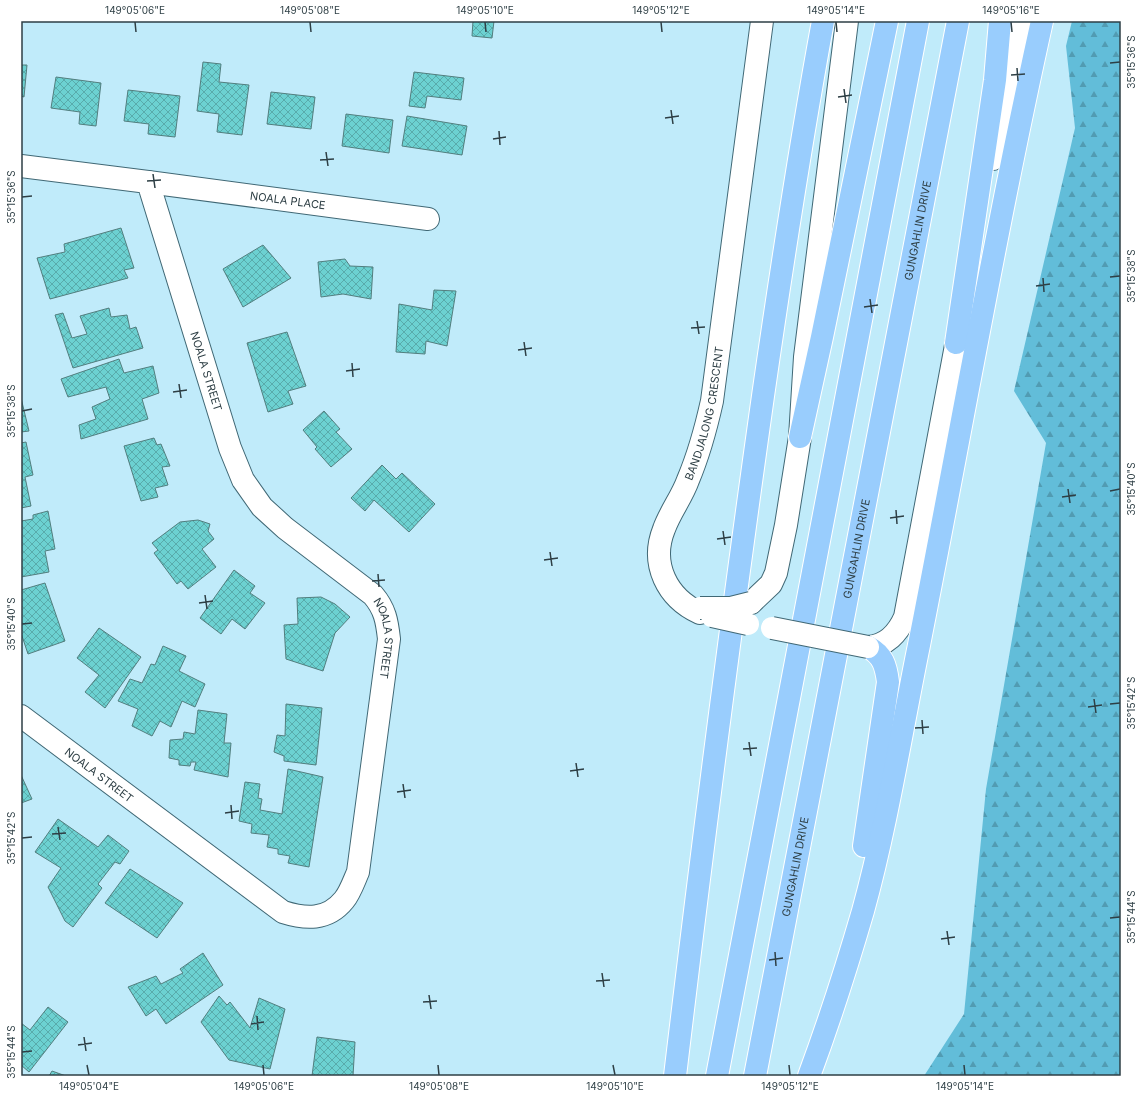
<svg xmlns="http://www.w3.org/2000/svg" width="1142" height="1097" viewBox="0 0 1142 1097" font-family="Inter,sans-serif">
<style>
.forest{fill:url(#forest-firs)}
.building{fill:url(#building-cross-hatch);stroke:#527e7e}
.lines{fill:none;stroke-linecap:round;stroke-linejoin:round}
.minor-casing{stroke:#406875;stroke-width:24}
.tertiary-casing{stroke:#406875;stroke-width:24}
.motorway-casing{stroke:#fff;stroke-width:24}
.minor{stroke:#fff;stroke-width:22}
.tertiary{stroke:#fff;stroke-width:22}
.motorway{stroke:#99cdfd;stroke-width:22}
.tertiary-bridge-casing{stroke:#406875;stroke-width:24;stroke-linecap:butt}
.tertiary-bridge{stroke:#fff;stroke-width:22}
.ticks{fill:none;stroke:#2e3f45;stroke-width:1.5}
.labels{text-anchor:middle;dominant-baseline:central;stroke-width:3.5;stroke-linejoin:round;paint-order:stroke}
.street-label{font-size:11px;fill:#2e3f45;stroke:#fff}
.neatline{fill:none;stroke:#2e3f45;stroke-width:1.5}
.ticks-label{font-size:10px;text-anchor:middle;fill:#2e3f45}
</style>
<defs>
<pattern id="forest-firs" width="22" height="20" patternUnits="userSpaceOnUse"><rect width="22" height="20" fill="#62bdd9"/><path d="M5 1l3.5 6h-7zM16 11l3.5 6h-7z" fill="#519bb2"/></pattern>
<pattern id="building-cross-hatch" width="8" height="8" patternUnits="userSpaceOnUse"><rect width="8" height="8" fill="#6cd1d1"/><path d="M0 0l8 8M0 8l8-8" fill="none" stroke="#59abab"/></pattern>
</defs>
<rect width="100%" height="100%" fill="#c0ebfa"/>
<path class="forest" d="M1072,21h49v1055h-197l40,-62 22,-225 60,-346 -32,-52 61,-263 -9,-82z"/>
<path class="building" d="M473,21h21l-2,17 -20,-2z
M203,62l18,2 -2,18 30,3 -7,50 -25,-3 2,-18 -22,-3z
M21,65h6l-3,32 -3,-1z
M414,72l50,6 -3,22 -34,-4 -2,12 -16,-2z
M56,77l45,6 -5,43 -17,-2 1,-12 -29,-4z
M128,90l52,6 -5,41 -27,-3 1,-10 -25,-3z
M271,92l44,5 -4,32 -44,-5z
M346,114l47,6 -4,33 -47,-7z
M407,116l60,10 -5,29 -60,-9z
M121,228l13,40 -10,2 4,8 -78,21 -13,-41 28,-6 -1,-8z
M263,245l28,33 -48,29 -20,-38z
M345,259l5,7 23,1 -2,32 -28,-5 -22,3 -3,-35z
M434,290l22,1 -9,55 -21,-5 -1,13 -29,-2 3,-48 33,6z
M109,308l2,9 16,-2 3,14 6,-2 7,21 -70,20 -18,-53 8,-2 9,25 15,-4 -7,-18z
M287,332l19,54 -18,5 5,13 -25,8 -21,-69z
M119,359l5,14 29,-7 6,27 -17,6 6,20 -67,20 -2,-14 17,-6 -4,-12 18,-8 -4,-12 -38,10 -7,-18z
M21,398l8,33 -8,1z
M324,411l16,18 -4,3 16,17 -21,18 -16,-18 2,-2 -14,-17z
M154,438l3,7 4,-1 9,22 -8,1 6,18 -13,3 3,9 -17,4 -17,-55z
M26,442l7,33 -8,2 6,29 -10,2v-65z
M382,465l14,14 6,-6 33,31 -26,28 -35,-32 -9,11 -14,-13z
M48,511l7,38 -10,2 4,21 -28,5v-56l12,-2v-4z
M198,520l12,4 -2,7 6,8 -12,10 14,18 -28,22 -7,-8 -4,3 -23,-31 4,-3 -6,-7 28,-21z
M234,570l21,16 -5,7 15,10 -20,26 -13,-10 -11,15 -21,-16z
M45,583l20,58 -37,13 -7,-21v-43z
M321,597l14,7 15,13 -15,16 -12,38 -37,-12 -2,-34 14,-1 -1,-26z
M99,628l42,29 -36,51 -20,-16 14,-17 -22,-17z
M163,646l23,10 -7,15 26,13 -10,23 -13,-6 -11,26 -11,-6 -8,15 -20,-10 6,-17 -20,-8 12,-22 12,4 9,-19 4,1z
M286,704l36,4 -6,57 -32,-4v-5l-10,-4 3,-17 8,1z
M198,710l29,4 -3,29h7l-3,34 -34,-7 2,-8h-5l-1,4 -11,-1v-5l-10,-2 1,-18 13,-1 1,-7 11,2z
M288,769l35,8 -14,90 -21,-4 2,-7 -12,-2v-5l-11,-2 2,-12 -18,-2 1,-9 -13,-3 6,-39 15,2 -2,14 4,1 -2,11 22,4z
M21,775l11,24 -11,4z
M58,819l40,28 10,-12 21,16 -9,13 -5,-2 -17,22 4,4 -29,39 -8,-6 -17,-34 13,-19 -26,-16z
M130,869l53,34 -26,35 -52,-35z
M203,953l20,32 -57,39 -10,-15 -10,7 -18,-29 28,-11 5,8 22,-11 -3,-4z
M219,996l8,9 3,-3 20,26 9,-30 26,11 -15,60 -41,-9 -28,-38z
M48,1007l20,15 -39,50 -8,-7v-42l9,7z
M317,1037l38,5 -2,34h-41z
M52,1071l14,5h-17z"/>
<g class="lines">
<g class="minor-casing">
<g id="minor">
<path id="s1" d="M21,166l127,16 82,266 13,32 19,27 23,21 88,67c12,14 14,26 16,44l-31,233c-4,9 -8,21 -14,28 -17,21 -39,19 -61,12l-262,-196"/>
<path id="s2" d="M148,182l280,37"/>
</g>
</g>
<g class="tertiary-casing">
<g id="tertiary">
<path d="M993,159l28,-138"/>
<path d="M751,603l20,-19 5,-11 10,-48 14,-88 5,-80 42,-336"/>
<path id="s3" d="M700,613c-33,-15 -50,-49 -36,-84 6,-17 18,-32 24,-49 11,-26 18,-52 24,-79l50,-380"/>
<path d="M868,647c18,-1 30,-14 37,-30l55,-293"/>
</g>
</g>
<g class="motorway-casing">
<g id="motorway">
<path d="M956,343l39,-263 5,-59"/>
<path d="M800,437l22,-100 65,-316"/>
<path d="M864,846l24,-164c-2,-16 -5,-27 -20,-35"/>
<path d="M675,1076c27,-227 56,-453 88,-680 18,-125 37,-250 60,-375"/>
<path d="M717,1076l201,-1055"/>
<path id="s4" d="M755,1076l203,-1055"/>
<path d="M809,1076c20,-54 38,-110 54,-165 24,-87 38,-178 56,-266 41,-208 77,-417 123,-624"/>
</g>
</g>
<use href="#minor" class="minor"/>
<use href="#tertiary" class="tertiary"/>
<use href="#motorway" class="motorway"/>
<g class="tertiary-bridge-casing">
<path id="tertiary-bridge" d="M700,608h31l20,-5
M712,616l36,8
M772,628l96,19"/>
</g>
<use href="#tertiary-bridge" class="tertiary-bridge"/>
</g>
<path class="ticks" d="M135,22l1,10M310,22l1,10M485,22l1,10M661,22l1,10M836,22l1,10M1011,22l1,10M1110,63l10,-1M1017,68l1,13M1011,75l14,-1M844,89l2,14M838,97l14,-2M671,110l2,14M665,118l14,-2M499,131l1,14M493,139l13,-2M326,152l2,14M320,160l14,-1M153,174l2,14M147,181l14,-1M22,197l10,-1M1110,277l10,-1M1043,278l1,14M1036,286l14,-2M870,299l2,14M864,307l14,-2M697,321l2,13M691,328l14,-1M524,342l2,14M518,350l14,-2M352,363l1,14M346,371l14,-2M179,384l2,14M173,392l14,-2M22,411l10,-2M1068,489l2,14M1110,491l10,-2M1062,497l14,-2M896,510l1,14M890,518l14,-2M723,531l2,14M717,539l14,-2M550,552l2,14M544,560l14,-2M378,574l1,13M372,581l13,-1M205,595l2,14M199,603l14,-2M22,624l10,-1M1094,699l2,14M1110,704l10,-1M1088,707l14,-2M922,720l1,14M915,728l14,-1M749,742l2,14M743,749l14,-1M576,763l2,14M570,771l14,-2M403,784l2,14M397,792l14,-2M231,805l1,14M225,813l14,-2M58,827l2,13M52,834l14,-1M22,838l10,-1M1110,918l10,-1M947,931l2,14M941,939l14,-2M775,952l1,14M769,960l14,-2M602,973l2,14M596,981l14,-1M429,995l2,14M423,1002l14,-1M257,1016l1,14M251,1024l13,-2M84,1037l2,14M78,1045l14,-2M22,1052l10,-1M87,1065l2,10M263,1065l1,10M438,1065l1,10M613,1065l2,10M789,1065l1,10M964,1065l1,10"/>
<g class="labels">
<g class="street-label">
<text stroke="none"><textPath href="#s2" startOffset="141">NOALA PLACE</textPath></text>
<text stroke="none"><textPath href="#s4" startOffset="861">GUNGAHLIN DRIVE</textPath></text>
<text stroke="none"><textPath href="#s1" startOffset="326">NOALA STREET</textPath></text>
<text stroke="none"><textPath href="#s3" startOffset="225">BANDJALONG CRESCENT</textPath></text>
<text stroke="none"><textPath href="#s4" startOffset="537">GUNGAHLIN DRIVE</textPath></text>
<text stroke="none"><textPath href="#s1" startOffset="662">NOALA STREET</textPath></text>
<text transform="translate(99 775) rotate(37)">NOALA STREET</text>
<text stroke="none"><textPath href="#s4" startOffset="213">GUNGAHLIN DRIVE</textPath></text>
</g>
</g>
<rect width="1142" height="1097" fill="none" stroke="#ffffff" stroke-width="44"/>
<rect x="22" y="22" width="1098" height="1053" class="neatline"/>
<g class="ticks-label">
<text x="135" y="14">149°05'06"E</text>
<text x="310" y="14">149°05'08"E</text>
<text x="485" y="14">149°05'10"E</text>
<text x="661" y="14">149°05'12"E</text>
<text x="836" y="14">149°05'14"E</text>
<text x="1011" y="14">149°05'16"E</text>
<text transform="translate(1131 62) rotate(-90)" y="4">35°15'36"S</text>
<text transform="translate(11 197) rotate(-90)" y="4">35°15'36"S</text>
<text transform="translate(1131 276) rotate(-90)" y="4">35°15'38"S</text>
<text transform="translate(11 411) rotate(-90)" y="4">35°15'38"S</text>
<text transform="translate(1131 489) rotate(-90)" y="4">35°15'40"S</text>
<text transform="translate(11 624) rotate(-90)" y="4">35°15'40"S</text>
<text transform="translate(1131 703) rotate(-90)" y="4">35°15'42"S</text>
<text transform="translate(11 838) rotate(-90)" y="4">35°15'42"S</text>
<text transform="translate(1131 917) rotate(-90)" y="4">35°15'44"S</text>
<text transform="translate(11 1052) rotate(-90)" y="4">35°15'44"S</text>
<text x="89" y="1090">149°05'04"E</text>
<text x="264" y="1090">149°05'06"E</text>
<text x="439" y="1090">149°05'08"E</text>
<text x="615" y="1090">149°05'10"E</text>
<text x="790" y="1090">149°05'12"E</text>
<text x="965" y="1090">149°05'14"E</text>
</g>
</svg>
